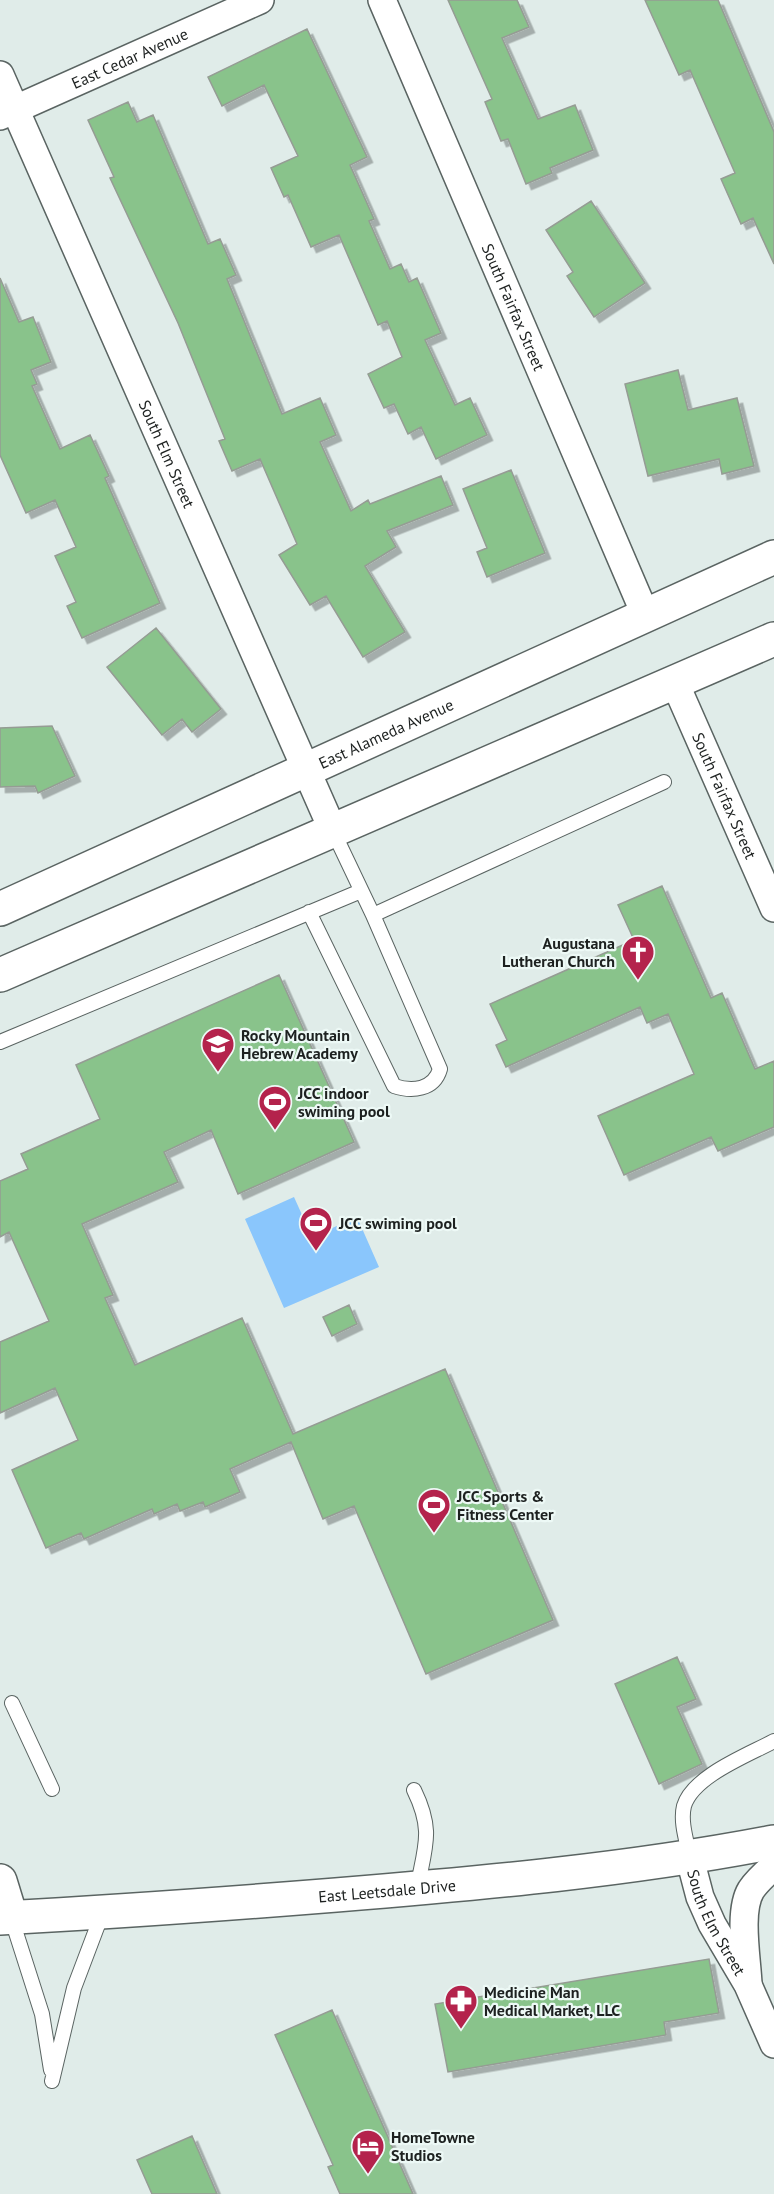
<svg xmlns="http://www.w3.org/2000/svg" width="774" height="2194" viewBox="0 0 774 2194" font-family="'PT Sans',sans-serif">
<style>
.water{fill:#8ac6fc}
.building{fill:#89c38b;stroke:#959c94;stroke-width:1.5;filter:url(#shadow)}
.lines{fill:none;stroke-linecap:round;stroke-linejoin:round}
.service-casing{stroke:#5a6462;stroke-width:16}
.minor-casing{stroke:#5a6462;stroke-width:30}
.tertiary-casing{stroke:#5a6462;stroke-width:36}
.primary-casing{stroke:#5a6462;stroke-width:36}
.service{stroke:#fff;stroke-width:14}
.minor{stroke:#fff;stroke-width:27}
.tertiary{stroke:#fff;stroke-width:33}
.primary{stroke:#fff;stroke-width:33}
.labels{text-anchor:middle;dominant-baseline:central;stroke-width:4.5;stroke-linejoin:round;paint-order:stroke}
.street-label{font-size:16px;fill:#1d2120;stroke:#edf9f6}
.poi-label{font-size:16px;font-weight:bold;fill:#1d2120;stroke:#edf9f6;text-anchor:start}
</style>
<defs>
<filter id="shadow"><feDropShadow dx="5.5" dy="5.5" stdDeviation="0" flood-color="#0004"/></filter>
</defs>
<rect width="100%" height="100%" fill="#e0ece9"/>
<path class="water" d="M294,1197l18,40 45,-20 22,50 -95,41 -39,-89z"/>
<path class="building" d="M448,0h69l12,27 -27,11 36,81 37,-14 18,45 -43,18 2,5 -26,11 -18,-45 -7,2 -16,-39 7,-3z
M645,0h73l56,132v132l-21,-46 -12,6 -20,-45 14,-6 -45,-103 -11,5z
M307,29l60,128 -17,8 24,54 -5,2 21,48 11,-5 8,18 8,-4 24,55 -16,7 30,65 15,-7 17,37 -51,24 -15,-32 -13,7 -14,-30 -10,4 -16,-34 34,-17 -15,-36 -9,4 -39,-90 -28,12 -23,-52 -4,2 -13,-29 27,-12 -34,-71 -42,21 -14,-29z
M128,102l9,20 16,-7 55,129 12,-5 16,36 -9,4 55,135 38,-16 16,37 -16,7 31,69 17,-11 2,4 71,-28 12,29 -66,26 9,16 -31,19 40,66 -42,25 -37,-61 -16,9 -31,-50 18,-11 -37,-85 -28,12 -13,-30 6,-2 -47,-116 -68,-145 4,-1 -26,-57z
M591,201l54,82 -51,34 -27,-41 6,-4 -27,-42z
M0,278l19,44 14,-5 18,45 -20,8 6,14 -5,2 28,63 30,-14 19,41 -4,2 55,125 -78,35 -15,-32 9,-4 -21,-46 21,-9 -21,-47 -29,13 -26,-58z
M678,370l10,40 49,-12 17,68 -32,8 -3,-15 -71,17 -23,-92z
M511,470l34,83 -58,24 -10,-25 10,-4 -24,-59z
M156,628l65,81 -29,23 -10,-13 -20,16 -55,-68z
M52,726l23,50 -37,17 -3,-7 -35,1v-59z
M662,886l49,112 11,-5 33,76 19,-8v66l-56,24 -7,-14 -87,38 -26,-59 96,-42 -26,-60 -21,9 -7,-16 -134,60 -10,-22 11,-5 -17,-36 144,-64 -16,-35z
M279,975l75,167 -116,52 -27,-64 -47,22 14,30 -96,42 31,71 -8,3 30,67 107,-47 51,116 152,-65 108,251 -127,54 -72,-168 -31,13 -32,-77 -61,27 10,23 -35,15 -2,-5 -23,9 -3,-7 -23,10 -2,-5 -68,30 -3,-6 -35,15 -34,-78 66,-30 -23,-52 -55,25v-71l49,-21 -40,-89 -9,5v-56l28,-12 -7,-15 79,-35 -24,-54z
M349,1305l8,19 -25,12 -9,-19z
M677,1657l19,42 -19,8 25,57 -43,20 -44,-100z
M709,1959l10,54 -55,9 2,13 -218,37 -13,-68z
M332,2010l81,184h-73l-12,-27 5,-2 -58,-130z
M192,2136l25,58h-65l-15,-34z"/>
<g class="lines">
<g class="service-casing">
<path id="service" d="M334,833l39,82 291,-133
M309,912l85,174c18,6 40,4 46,-17l-67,-154
M0,1042l361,-151
M12,1703l40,86
M414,1790c20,41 11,56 3,99
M690,1858c-3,-16 -10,-36 -6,-52 9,-30 64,-51 90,-65
M11,1917l31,97 9,56
M52,2081l22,-93 28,-74"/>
</g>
<g class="minor-casing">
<g id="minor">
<path id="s1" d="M382,0l263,614"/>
<path id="s2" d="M0,75l334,758"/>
<path id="s3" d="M0,116l260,-116"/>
<path id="s4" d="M675,683l99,225"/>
<path id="s5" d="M690,1859l10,38 12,27 36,61 26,59"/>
<path d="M748,1984c-1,-25 -10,-73 3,-94 6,-9 15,-17 23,-24"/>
</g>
</g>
<g class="tertiary-casing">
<path id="tertiary" d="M0,1881l11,36"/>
</g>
<g class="primary-casing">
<g id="primary">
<path id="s6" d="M0,909l774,-352"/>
<path d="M0,975l774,-336"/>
<path id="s7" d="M0,1918c112,-6 224,-14 336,-23 147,-12 293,-25 438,-53"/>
</g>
</g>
<use href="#service" class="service"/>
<use href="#minor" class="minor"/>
<use href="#tertiary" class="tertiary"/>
<use href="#primary" class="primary"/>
</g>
<defs>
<g id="church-pin" transform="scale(1.725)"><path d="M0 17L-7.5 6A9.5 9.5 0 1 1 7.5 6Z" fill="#b4234c" stroke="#edf9f6"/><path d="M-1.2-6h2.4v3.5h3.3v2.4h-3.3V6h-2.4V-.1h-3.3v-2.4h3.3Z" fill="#fff"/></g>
<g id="school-pin" transform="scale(1.725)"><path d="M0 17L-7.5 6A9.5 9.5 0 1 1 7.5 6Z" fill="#b4234c" stroke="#edf9f6"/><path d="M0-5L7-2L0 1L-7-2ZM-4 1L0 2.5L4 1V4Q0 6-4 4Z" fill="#fff"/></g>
<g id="stadium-pin" transform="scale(1.725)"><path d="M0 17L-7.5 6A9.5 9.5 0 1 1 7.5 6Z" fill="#b4234c" stroke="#edf9f6"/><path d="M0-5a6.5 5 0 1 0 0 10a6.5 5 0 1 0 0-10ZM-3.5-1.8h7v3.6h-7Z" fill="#fff"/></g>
<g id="pharmacy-pin" transform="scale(1.725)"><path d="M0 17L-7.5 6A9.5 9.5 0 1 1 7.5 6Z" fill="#b4234c" stroke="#edf9f6"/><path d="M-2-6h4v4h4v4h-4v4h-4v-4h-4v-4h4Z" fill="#fff"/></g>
<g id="hotel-pin" transform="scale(1.725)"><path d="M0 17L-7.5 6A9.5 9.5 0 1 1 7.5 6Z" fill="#b4234c" stroke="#edf9f6"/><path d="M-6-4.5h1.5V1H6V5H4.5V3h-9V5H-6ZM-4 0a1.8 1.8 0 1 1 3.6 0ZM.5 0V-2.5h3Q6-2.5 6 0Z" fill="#fff"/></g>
</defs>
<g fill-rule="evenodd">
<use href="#church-pin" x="638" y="952"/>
<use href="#school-pin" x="218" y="1044"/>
<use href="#stadium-pin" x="275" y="1102"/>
<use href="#stadium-pin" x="316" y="1223"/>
<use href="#stadium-pin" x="434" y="1505"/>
<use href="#pharmacy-pin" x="461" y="2001"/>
<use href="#hotel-pin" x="368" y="2146"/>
</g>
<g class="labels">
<g class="street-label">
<text stroke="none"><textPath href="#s3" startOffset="142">East Cedar Avenue</textPath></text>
<text stroke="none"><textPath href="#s1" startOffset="334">South Fairfax Street</textPath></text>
<text stroke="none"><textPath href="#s2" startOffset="414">South Elm Street</textPath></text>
<text stroke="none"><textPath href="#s6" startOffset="424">East Alameda Avenue</textPath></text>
<text stroke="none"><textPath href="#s4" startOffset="123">South Fairfax Street</textPath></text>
<text stroke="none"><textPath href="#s7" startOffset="388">East Leetsdale Drive</textPath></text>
<text stroke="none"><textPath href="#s5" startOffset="69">South Elm Street</textPath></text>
</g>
<g class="poi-label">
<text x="615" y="943" text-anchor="end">Augustana<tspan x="615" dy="18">Lutheran Church</tspan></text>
<text x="241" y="1035">Rocky Mountain<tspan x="241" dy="18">Hebrew Academy</tspan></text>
<text x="298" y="1093">JCC indoor<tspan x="298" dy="18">swiming pool</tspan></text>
<text x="339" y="1223">JCC swiming pool</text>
<text x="457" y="1496">JCC Sports &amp;<tspan x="457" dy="18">Fitness Center</tspan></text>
<text x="484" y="1992">Medicine Man<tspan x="484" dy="18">Medical Market, LLC</tspan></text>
<text x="391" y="2137">HomeTowne<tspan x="391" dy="18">Studios</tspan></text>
</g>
</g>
</svg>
